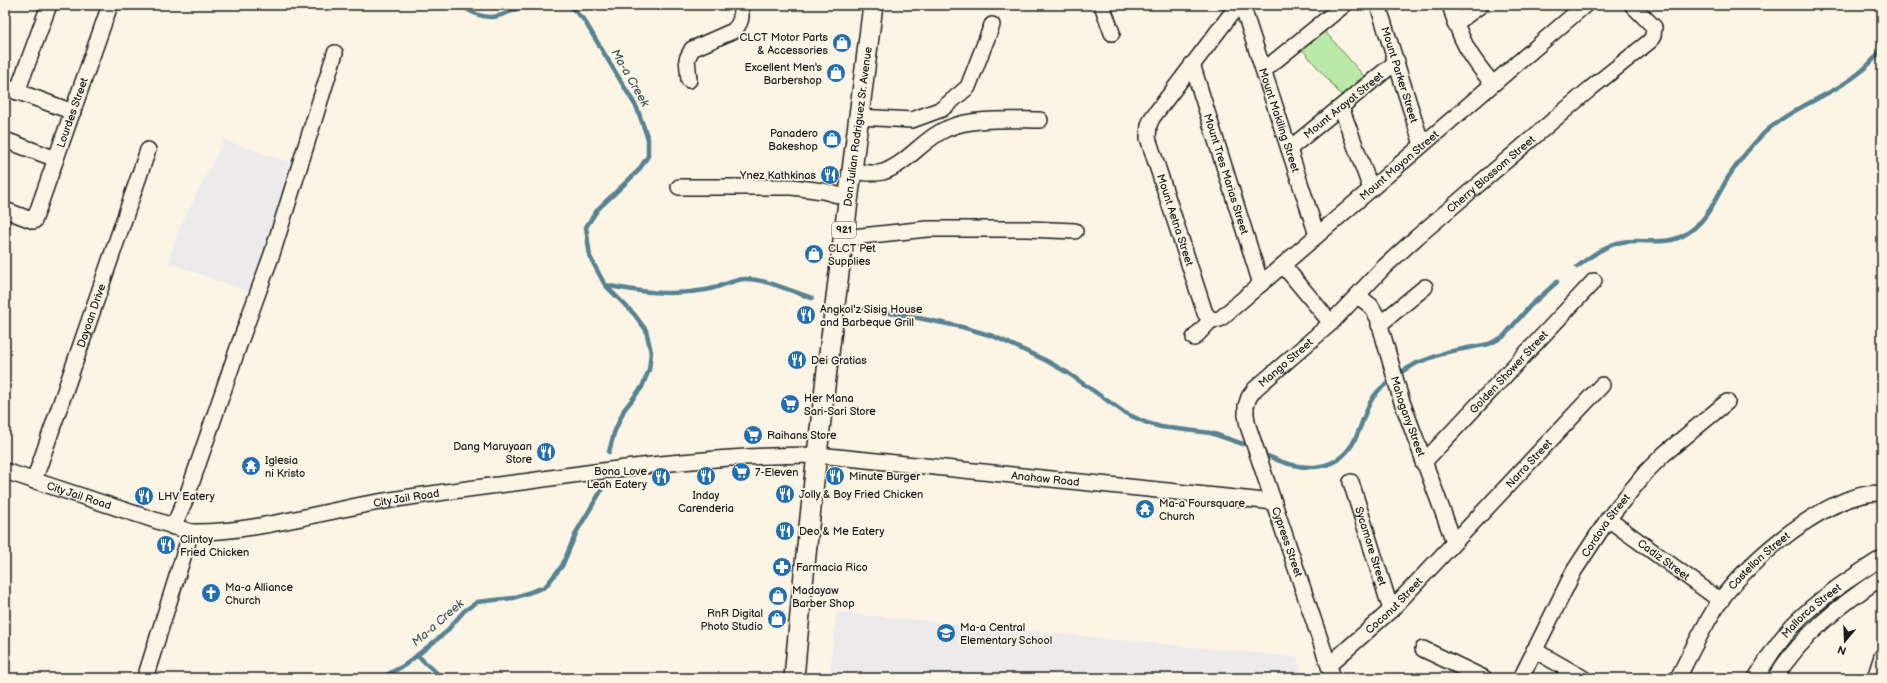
<svg xmlns="http://www.w3.org/2000/svg" width="1887" height="683" viewBox="0 0 1887 683" font-family="'Balsamiq Sans',sans-serif">
<style>
.built{fill:#edeaeb}
.green{fill:#bbe9a7;stroke:#6c8262}
.lines{fill:none;stroke-linecap:round;stroke-linejoin:round}
.stream{stroke:#578291;stroke-width:4.5}
.minor-casing{stroke:#1c1c1c;stroke-width:18}
.major-casing{stroke:#1c1c1c;stroke-width:22}
.minor{stroke:#fcf5e5;stroke-width:15}
.major{stroke:#fcf5e5;stroke-width:19}
.labels{text-anchor:middle;dominant-baseline:central;stroke-width:3.5;stroke-linejoin:round;paint-order:stroke}
.shield{fill:#fcf5e5;stroke:#5f5d58;stroke-width:1}
.shield-label{font-size:10px;font-weight:bold;fill:#1c1c1c}
.poi-label{font-size:11px;fill:#1c1c1c;stroke:#fcf5e5;text-anchor:start}
.street-label{font-size:11px;fill:#1c1c1c;stroke:#fcf5e5}
.water-label{font-size:12px;font-style:italic;fill:#3e5860;stroke:#fcf5e5}
</style>
<rect width="100%" height="100%" fill="#fcf5e5"/>
<filter id="ink" filterUnits="userSpaceOnUse"><feTurbulence type="fractalNoise" baseFrequency=".025" numOctaves="2"/><feDisplacementMap in="SourceGraphic" scale="8" xChannelSelector="R" yChannelSelector="G"/><feConvolveMatrix kernelMatrix="1 2 1 2 8 2 1 2 1" color-interpolation-filters="sRGB"/></filter>
<g filter="url(#ink)">
<path class="built" d="M224,140l73,25 -44,128 -85,-30 10,-32z
M836,612l461,45 6,21h-474z"/>
<path class="green" d="M1323,29l41,47 -23,19 -40,-47z"/>
<g class="lines">
<path class="stream" d="M464,5l1,3c24,16 36,8 60,-3
M569,5l15,15 53,88 11,31v17l-10,15 -40,38 -12,18 4,30 15,28 29,29 12,16 5,22 -2,18 -7,17 -18,23 -10,23 -5,19
M1577,267c13,-10 28,-22 45,-25 22,-4 43,5 64,-8 22,-13 30,-37 43,-58 10,-15 21,-29 34,-42 36,-35 91,-42 119,-86
M605,285c34,7 66,11 101,5 13,-2 26,-10 38,-11 20,-1 49,13 68,19
M852,308l52,7 58,12 31,9 52,24 23,13 57,40 22,10 14,4 50,6 32,11
M1401,372l16,-9 30,-11 42,-8 14,-7 27,-31 27,-24
M1268,456c33,16 72,19 89,-21 8,-18 11,-38 28,-50
M417,655l25,23
M381,678l24,-13 40,-32 19,-22 13,-9 36,-4 32,-11 17,-21 15,-35 24,-40"/>
<g class="minor-casing">
<g id="minor">
<path d="M1102,5l10,28"/>
<path id="s1" d="M1242,5l75,230"/>
<path id="s2" d="M1378,5l44,140"/>
<path d="M1450,5c11,36 19,51 43,79"/>
<path d="M1455,24l26,-19"/>
<path id="s3" d="M1192,64l69,220"/>
<path d="M1264,70l80,-65"/>
<path d="M689,80l-2,-21 5,-10 41,-18c9,-8 9,-15 7,-26"/>
<path d="M5,87l68,25"/>
<path d="M17,92l32,-87"/>
<path d="M1341,107l30,82"/>
<path d="M859,117l53,3 30,-11 26,-22 24,-62"/>
<path d="M5,140l51,19"/>
<path id="s4" d="M1289,149l108,-88"/>
<path d="M852,171c10,1 21,4 31,1 24,-8 40,-33 63,-43 26,-12 66,-9 94,-9"/>
<path d="M679,187h113l31,4 26,7"/>
<path id="s5" d="M5,210l29,11 76,-216"/>
<path d="M843,238l84,-9h100l48,2"/>
<path d="M1283,265l48,58"/>
<path id="s6" d="M1358,296l13,10 7,12 23,81 53,143"/>
<path id="s7" d="M1211,320l9,-1 365,-314"/>
<path d="M1211,320l-6,-7 -57,-175 1,-13 3,-7 86,-113"/>
<path d="M1379,325l46,-38"/>
<path d="M1194,338l17,-18"/>
<path id="s8" d="M1423,463l171,-182"/>
<path id="s9" d="M5,471l186,61c64,1 131,-21 194,-31 48,-8 97,-14 145,-20 95,-14 192,-26 288,-26l456,47"/>
<path id="s10" d="M34,481l114,-331"/>
<path id="s11" d="M1351,482l40,128"/>
<path id="s12" d="M1608,519l113,82"/>
<path d="M173,527l14,-31 53,-154 32,-88 63,-201"/>
<path d="M1423,649l61,29"/>
<path d="M1534,650l49,28"/>
<path id="s13" d="M1329,665l62,-55 211,-225"/>
<path d="M145,678l46,-146"/>
<path id="s14" d="M1333,678l-85,-252 -2,-11v-9l3,-9 6,-8 76,-66 52,-55 34,-31 174,-149 59,-47 3,-5 1,-9 -22,-22"/>
<path id="s15" d="M1521,678l53,-107 34,-52 39,-48 17,-17 63,-52"/>
<path id="s16" d="M1678,678c13,-26 26,-53 42,-77 29,-41 110,-110 162,-108"/>
<path id="s17" d="M1756,678c11,-19 22,-37 37,-53 26,-27 58,-47 89,-67"/>
<path d="M1775,678c27,-43 65,-73 107,-101"/>
<path d="M1875,678l7,-22"/>
</g>
</g>
<g class="major-casing">
<g id="major">
<path id="s18" d="M794,678c20,-225 51,-449 79,-673"/>
</g>
</g>
<use href="#minor" class="minor"/>
<use href="#major" class="major"/>
</g>
</g>
<defs>
<g id="shop-disc" transform="scale(1)"><circle r="9.5" fill="#1f6fb2" stroke="#fcf5e5"/><path d="M-5-2.5h2.3a2.7 3.5 0 0 1 5.4 0H5L5.5 6h-11ZM-1.5-2.5h3a1.5 2.3 0 0 0-3 0Z" fill="#fff"/></g>
<g id="restaurant-disc" transform="scale(1)"><circle r="9.5" fill="#1f6fb2" stroke="#fcf5e5"/><path d="M-5-6h1v4h1v-4h1v4h1v-4h1v5L-1.5 .5V6h-2V.5L-5-1ZM5-6V6H3V1.5H1.5Q1.5-4 5-6Z" fill="#fff"/></g>
<g id="supermarket-disc" transform="scale(1)"><circle r="9.5" fill="#1f6fb2" stroke="#fcf5e5"/><path d="M-6-5.5h2.5l.6 2H6L4.5 2H-2.5L-4.4-4H-6ZM-1.5 3.2a1.3 1.3 0 1 0 .1 0ZM3 3.2a1.3 1.3 0 1 0 .1 0Z" fill="#fff"/></g>
<g id="temple-disc" transform="scale(1)"><circle r="9.5" fill="#1f6fb2" stroke="#fcf5e5"/><path d="M0-6L5-2H3V0L6.5 2.5H4V6H1.5V3h-3V6H-4V2.5H-6.5L-3 0V-2H-5Z" fill="#fff"/></g>
<g id="pharmacy-disc" transform="scale(1)"><circle r="9.5" fill="#1f6fb2" stroke="#fcf5e5"/><path d="M-2-6h4v4h4v4h-4v4h-4v-4h-4v-4h4Z" fill="#fff"/></g>
<g id="church-disc" transform="scale(1)"><circle r="9.5" fill="#1f6fb2" stroke="#fcf5e5"/><path d="M-1.2-6h2.4v3.5h3.3v2.4h-3.3V6h-2.4V-.1h-3.3v-2.4h3.3Z" fill="#fff"/></g>
<g id="school-disc" transform="scale(1)"><circle r="9.5" fill="#1f6fb2" stroke="#fcf5e5"/><path d="M0-5L7-2L0 1L-7-2ZM-4 1L0 2.5L4 1V4Q0 6-4 4Z" fill="#fff"/></g>
</defs>
<g fill-rule="evenodd">
<use href="#shop-disc" x="842" y="43"/>
<use href="#shop-disc" x="836" y="73"/>
<use href="#shop-disc" x="832" y="139"/>
<use href="#restaurant-disc" x="830" y="175"/>
<use href="#shop-disc" x="814" y="254"/>
<use href="#restaurant-disc" x="806" y="315"/>
<use href="#restaurant-disc" x="797" y="360"/>
<use href="#supermarket-disc" x="790" y="404"/>
<use href="#supermarket-disc" x="753" y="435"/>
<use href="#restaurant-disc" x="546" y="452"/>
<use href="#temple-disc" x="251" y="466"/>
<use href="#supermarket-disc" x="741" y="472"/>
<use href="#restaurant-disc" x="706" y="476"/>
<use href="#restaurant-disc" x="835" y="476"/>
<use href="#restaurant-disc" x="661" y="477"/>
<use href="#restaurant-disc" x="785" y="494"/>
<use href="#restaurant-disc" x="144" y="496"/>
<use href="#temple-disc" x="1145" y="509"/>
<use href="#restaurant-disc" x="785" y="531"/>
<use href="#restaurant-disc" x="166" y="545"/>
<use href="#pharmacy-disc" x="782" y="567"/>
<use href="#church-disc" x="211" y="593"/>
<use href="#shop-disc" x="778" y="596"/>
<use href="#shop-disc" x="777" y="619"/>
<use href="#school-disc" x="946" y="633"/>
</g>
<g class="labels">
<rect class="shield" x="832" y="222" width="24" height="16" rx="3"/>
<g class="shield-label">
<text x="844" y="230">921</text>
</g>
<g class="poi-label">
<text x="828" y="37" text-anchor="end">CLCT Motor Parts<tspan x="828" dy="13">&amp; Accessories</tspan></text>
<text x="822" y="67" text-anchor="end">Excellent Men's<tspan x="822" dy="13">Barbershop</tspan></text>
<text x="818" y="133" text-anchor="end">Panadero<tspan x="818" dy="13">Bakeshop</tspan></text>
<text x="816" y="175" text-anchor="end">Ynez Kathkinas</text>
<text x="828" y="248">CLCT Pet<tspan x="828" dy="13">Supplies</tspan></text>
<text x="820" y="309">Angkol'z Sisig House<tspan x="820" dy="13">and Barbeque Grill</tspan></text>
<text x="811" y="360">Dei Gratias</text>
<text x="804" y="398">Her Mana<tspan x="804" dy="13">Sari-Sari Store</tspan></text>
<text x="767" y="435">Raihans Store</text>
<text x="532" y="446" text-anchor="end">Dang Maruyaan<tspan x="532" dy="13">Store</tspan></text>
<text x="265" y="460">Iglesia<tspan x="265" dy="13">ni Kristo</tspan></text>
<text x="647" y="471" text-anchor="end">Bona Love<tspan x="647" dy="13">Leah Eatery</tspan></text>
<text x="755" y="472">7-Eleven</text>
<text x="849" y="476">Minute Burger</text>
<text x="799" y="494">Jolly &amp; Boy Fried Chicken</text>
<text x="706" y="495" text-anchor="middle">Inday<tspan x="706" dy="13">Carenderia</tspan></text>
<text x="158" y="496">LHV Eatery</text>
<text x="1159" y="503">Ma-a Foursquare<tspan x="1159" dy="13">Church</tspan></text>
<text x="799" y="531">Deo &amp; Me Eatery</text>
<text x="180" y="539">Clintoy<tspan x="180" dy="13">Fried Chicken</tspan></text>
<text x="796" y="567">Farmacia Rico</text>
<text x="225" y="587">Ma-a Alliance<tspan x="225" dy="13">Church</tspan></text>
<text x="792" y="590">Madayaw<tspan x="792" dy="13">Barber Shop</tspan></text>
<text x="763" y="613" text-anchor="end">RnR Digital<tspan x="763" dy="13">Photo Studio</tspan></text>
<text x="960" y="627">Ma-a Central<tspan x="960" dy="13">Elementary School</tspan></text>
</g>
<g class="street-label">
<text stroke="none"><textPath href="#s2" startOffset="73">Mount Parker Street</textPath></text>
<text stroke="none"><textPath href="#s4" startOffset="70">Mount Arayat Street</textPath></text>
<text stroke="none"><textPath href="#s5" startOffset="146">Lourdes Street</textPath></text>
<text stroke="none"><textPath href="#s1" startOffset="121">Mount Makiling Street</textPath></text>
<text stroke="none"><textPath href="#s18" startOffset="555">Don Julian Rodriguez Sr. Avenue</textPath></text>
<text stroke="none"><textPath href="#s7" startOffset="245">Mount Mayon Street</textPath></text>
<text stroke="none"><textPath href="#s3" startOffset="115">Mount Tres Marias Street</textPath></text>
<text stroke="none"><textPath href="#s14" startOffset="625">Cherry Blossom Street</textPath></text>
<text transform="translate(1175 220) rotate(72)">Mount Aetna Street</text>
<text stroke="none"><textPath href="#s10" startOffset="175">Dayoan Drive</textPath></text>
<text stroke="none"><textPath href="#s14" startOffset="346">Mango Street</textPath></text>
<text stroke="none"><textPath href="#s8" startOffset="125">Golden Shower Street</textPath></text>
<text stroke="none"><textPath href="#s6" startOffset="133">Mahogany Street</textPath></text>
<text stroke="none"><textPath href="#s13" startOffset="284">Narra Street</textPath></text>
<text stroke="none"><textPath href="#s9" startOffset="1057">Anahaw Road</textPath></text>
<text stroke="none"><textPath href="#s9" startOffset="78">City Jail Road</textPath></text>
<text stroke="none"><textPath href="#s9" startOffset="414">City Jail Road</textPath></text>
<text stroke="none"><textPath href="#s15" startOffset="175">Cordova Street</textPath></text>
<text transform="translate(1287 542) rotate(71)">Cypress Street</text>
<text stroke="none"><textPath href="#s11" startOffset="67">Sycamore Street</textPath></text>
<text stroke="none"><textPath href="#s12" startOffset="69">Cadiz Street</textPath></text>
<text stroke="none"><textPath href="#s16" startOffset="144">Castellon Street</textPath></text>
<text stroke="none"><textPath href="#s13" startOffset="88">Coconut Street</textPath></text>
<text stroke="none"><textPath href="#s17" startOffset="88">Mallorca Street</textPath></text>
</g>
<g class="water-label">
<text transform="translate(630 78) rotate(60)">Ma-a Creek</text>
<text transform="translate(438 623) rotate(-41)">Ma-a Creek</text>
</g>
</g>
<rect width="1887" height="683" fill="none" stroke="#fcf5e5" stroke-width="20"/>
<rect x="10" y="10" width="1867" height="663" fill="none" stroke="#1c1c1c" stroke-width="1.5" filter="url(#ink)"/>
<g transform="translate(1845 641) rotate(199)" stroke="#fcf5e5" stroke-width="3" paint-order="stroke">
<path d="M0-3L7 15L0 10L-7 15Z" fill="#1c1c1c"/>
<text y="-6" font-size="11" font-weight="bold" text-anchor="middle" fill="#1c1c1c">N</text>
</g>
</svg>
